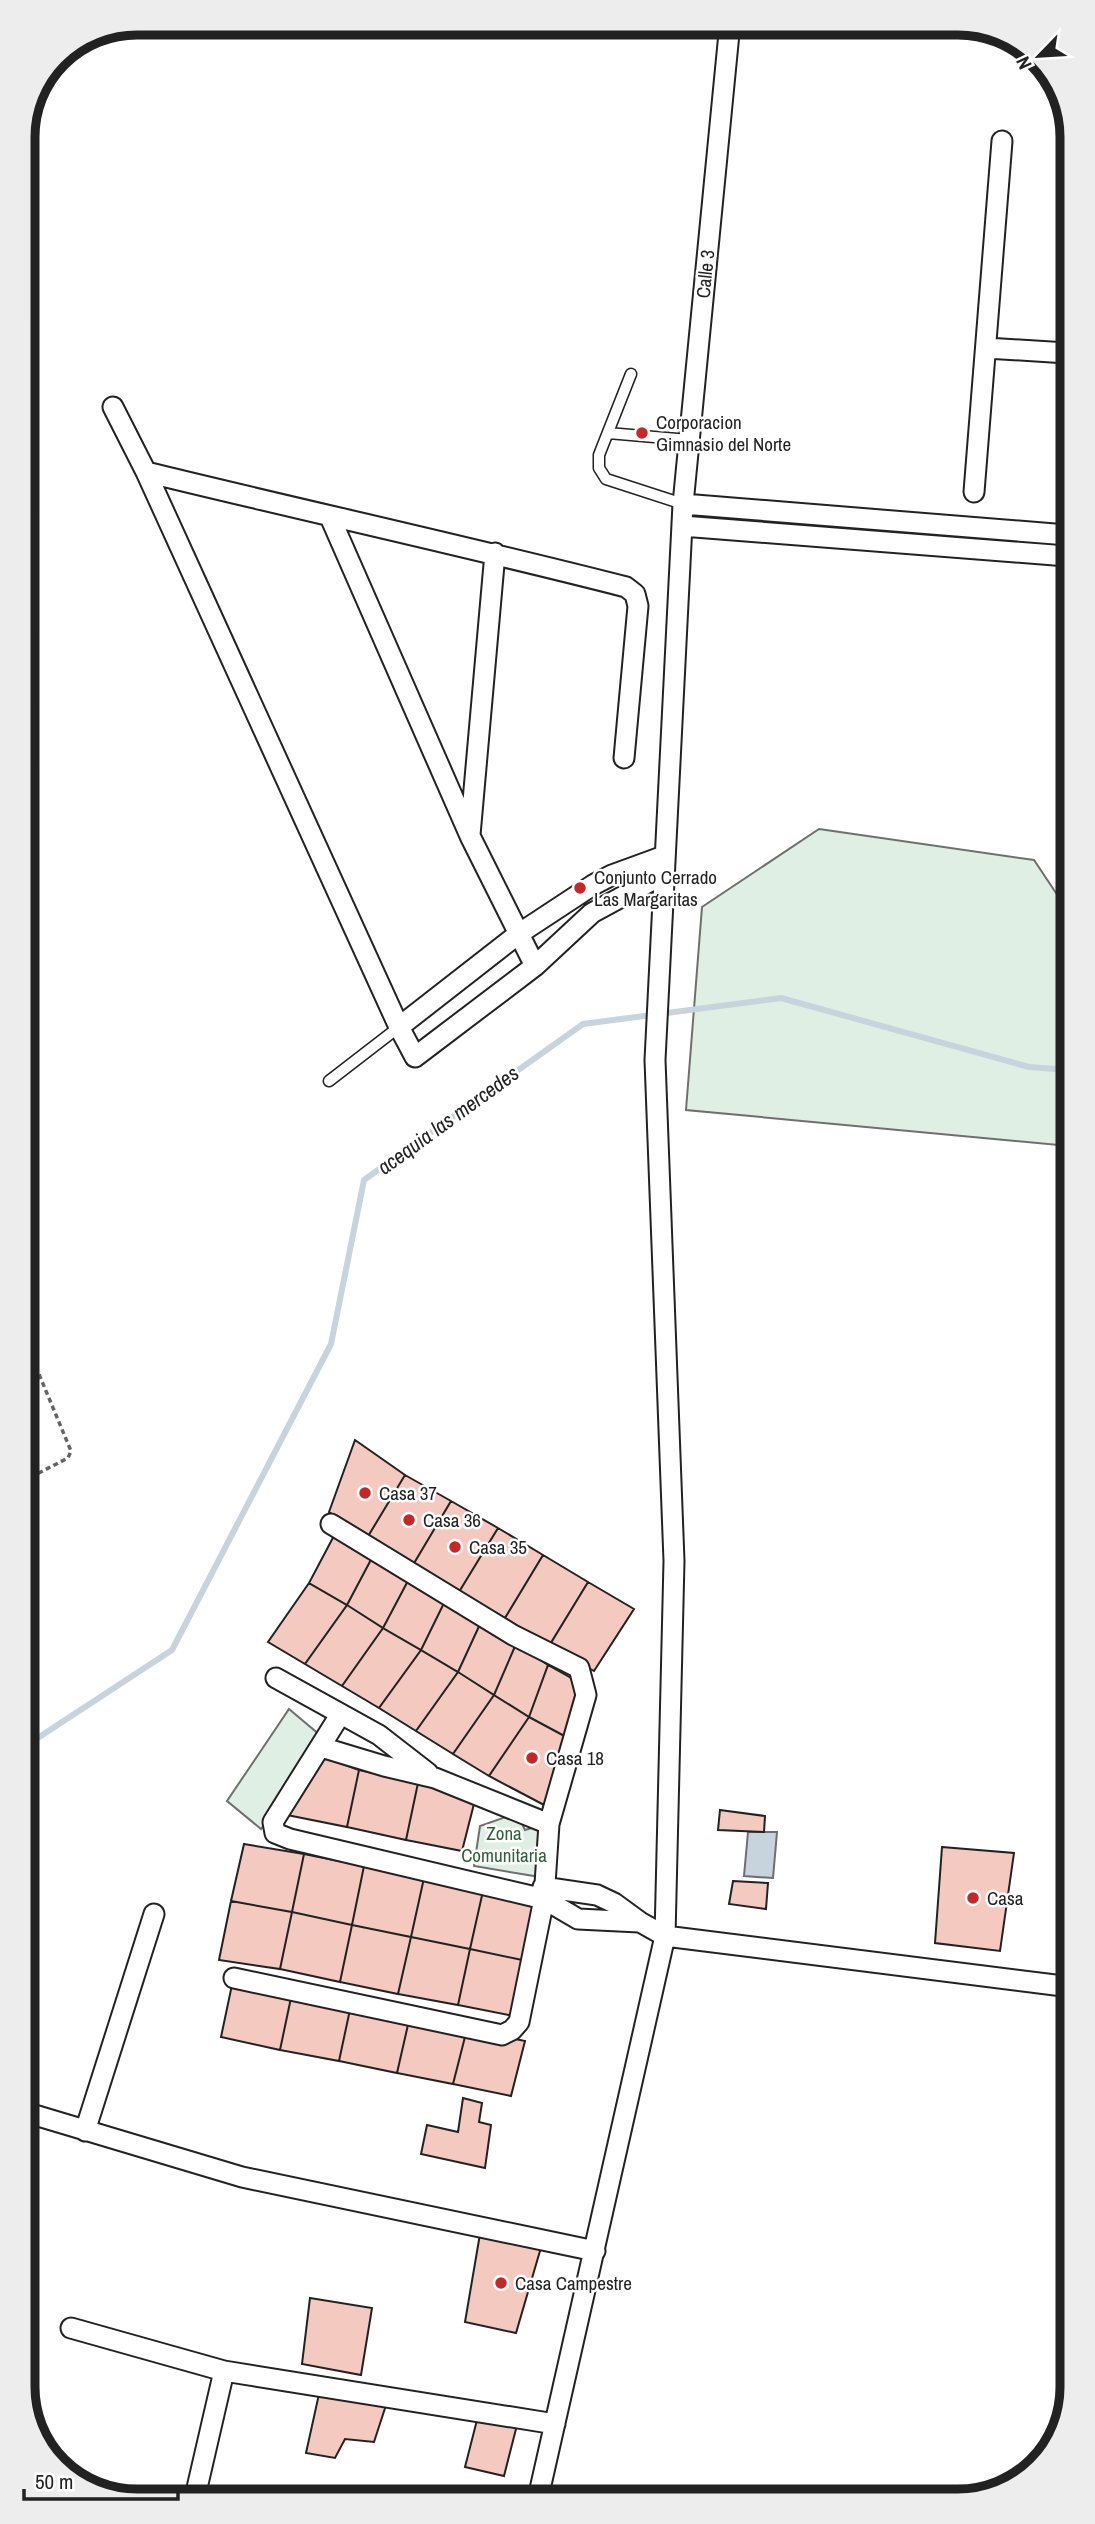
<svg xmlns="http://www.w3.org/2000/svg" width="1095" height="2524" viewBox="0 0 1095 2524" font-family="'Archivo Narrow',sans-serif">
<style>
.green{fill:#e0efe3;stroke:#6f6f6f;stroke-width:2}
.water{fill:#c7d3dd;stroke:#6f6f6f;stroke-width:2}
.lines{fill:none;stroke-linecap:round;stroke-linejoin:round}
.stream{stroke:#c7d3dd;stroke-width:6}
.building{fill:#f3c9c0;stroke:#222;stroke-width:2}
.lane-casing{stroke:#222;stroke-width:13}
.street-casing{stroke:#222;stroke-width:23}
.path{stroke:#646464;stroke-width:3.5;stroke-dasharray:5 3.5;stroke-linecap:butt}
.lane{stroke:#fff;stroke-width:10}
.street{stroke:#fff;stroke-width:19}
.poi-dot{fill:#c62828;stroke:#fff;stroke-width:2.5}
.labels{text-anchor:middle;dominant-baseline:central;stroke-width:5;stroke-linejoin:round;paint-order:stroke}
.street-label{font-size:19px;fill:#222;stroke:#fff}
.poi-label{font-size:19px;fill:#222;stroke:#fff;text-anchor:start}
.park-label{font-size:19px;fill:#2f5e38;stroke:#fff}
.water-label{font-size:21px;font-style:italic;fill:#222;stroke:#fff}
.rim{fill:none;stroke:#222;stroke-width:9}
</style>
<rect width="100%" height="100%" fill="#fff"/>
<path class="green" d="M819,829l215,31 34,51 1,235 -383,-36 16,-203z
M289,1709l38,32 -66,88 -34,-28z
M517,1813l8,17 16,-5 -1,52 -66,-11 6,-40z"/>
<path class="water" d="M748,1832h29l-4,46 -29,-2z"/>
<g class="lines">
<path class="stream" d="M27,1745l145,-95 159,-306 33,-164 219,-156 198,-26 248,69 40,3"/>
</g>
<path class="building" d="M355,1440l50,35 -38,63 -38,-26z
M405,1475l46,26 -38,64 -46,-27z
M451,1501l47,27 -39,64 -46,-27z
M498,1528l45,27 -38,63 -46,-26z
M336,1532l38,22 -27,51 -38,-22z
M374,1554l36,23 -27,51 -36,-23z
M543,1555l45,27 -39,64 -44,-28z
M410,1577l36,22 -25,51 -38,-22z
M588,1582l46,27 -40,62 -45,-25z
M309,1583l38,22 -42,59 -37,-22z
M446,1599l35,23 -23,50 -37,-22z
M347,1605l36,23 -41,58 -37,-22z
M481,1622l35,22 -22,51 -36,-23z
M383,1628l38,22 -42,58 -37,-22z
M516,1644l32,21 -19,52 -35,-22z
M421,1650l37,22 -42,59 -37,-23z
M548,1665l32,18 -10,56 -41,-22z
M458,1672l36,23 -41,59 -37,-23z
M494,1695l35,22 -40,59 -36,-22z
M529,1717l41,22 -24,67 -57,-30z
M318,1755l41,15 -12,57 -60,-12z
M359,1770l59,13 -12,57 -59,-13z
M418,1783l58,13 -14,55 -56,-11z
M720,1810l45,6 -1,16 -46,-2z
M244,1844l60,10 -12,58 -61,-11z
M942,1847l72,6 -14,98 -65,-8z
M304,1854l60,12 -12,59 -60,-13z
M364,1866l60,12 -13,59 -59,-12z
M424,1878l59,13 -13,58 -59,-12z
M733,1881l35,2 -2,26 -37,-5z
M483,1891l57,13 -13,57 -57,-12z
M231,1901l61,11 -12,57 -61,-9z
M292,1912l60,13 -12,57 -60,-13z
M352,1925l59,12 -13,57 -58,-12z
M411,1937l59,12 -12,56 -60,-11z
M470,1949l57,12 -13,55 -56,-11z
M233,1980l59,13 -12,57 -59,-13z
M292,1993l59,12 -12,56 -59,-11z
M351,2005l59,11 -13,57 -58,-12z
M410,2016l57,13 -14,55 -56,-11z
M467,2029l58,12 -14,55 -58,-12z
M463,2098l19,5 -3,19 12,3 -6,43 -64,-14 6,-29 31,7z
M480,2234l62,10 -26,89 -51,-11z
M310,2298l62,10 -11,67 -59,-11z
M319,2394l68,8 -13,40 -29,-3 -10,19 -29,-5z
M478,2416l40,5 -14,55 -39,-9z"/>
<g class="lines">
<g class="lane-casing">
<path id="lane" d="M631,374l-32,81v13l7,11 77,25
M608,433l81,7
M329,1081l70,-54"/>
</g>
<g class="street-casing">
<path id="street" d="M986,348l81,5
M113,407l33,65 253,555 16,30 120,-91 57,-53 72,-39
M146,472c159,39 320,74 480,115l9,7 3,12 -14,152
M974,492l28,-351
M683,504l384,31
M330,517l140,319 65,130
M682,526l385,30
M470,835l25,-282
M399,1027l118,-92 76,-50 19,-10 52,-19
M276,1678l103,57 49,38
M340,1715l-67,107 2,11 15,6 254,60 34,20 61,3
M321,1747l63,19 51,12 114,46
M543,1887l54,8 17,8 26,19 25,14 406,51
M234,1978l268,57 10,-5 7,-8 25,-123 5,-75 37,-129 -7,-27 -66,-33 -182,-111
M28,2113l214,64 353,74
M85,2131l69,-217
M71,2328l153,43 331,53
M538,2498l127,-562 9,-375 -19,-501 28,-556 47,-481
M194,2501l30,-130"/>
</g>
<path class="path" d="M26,1343l45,108 -3,7 -41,21"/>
<use href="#lane" class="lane"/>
<use href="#street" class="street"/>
</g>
<g class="poi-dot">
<circle cx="642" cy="433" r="7"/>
<circle cx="580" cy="888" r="7"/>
<circle cx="365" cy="1493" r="7"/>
<circle cx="409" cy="1520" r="7"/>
<circle cx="455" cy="1547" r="7"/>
<circle cx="532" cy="1758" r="7"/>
<circle cx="973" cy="1898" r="7"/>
<circle cx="501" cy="2283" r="7"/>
</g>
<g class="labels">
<g class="street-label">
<text transform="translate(705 274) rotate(-84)">Calle 3</text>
</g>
<g class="poi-label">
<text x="656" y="422">Corporacion<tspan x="656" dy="22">Gimnasio del Norte</tspan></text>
<text x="594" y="877">Conjunto Cerrado<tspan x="594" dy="22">Las Margaritas</tspan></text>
<text x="379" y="1493">Casa 37</text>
<text x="423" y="1520">Casa 36</text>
<text x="469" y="1547">Casa 35</text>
<text x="546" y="1758">Casa 18</text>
<text x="987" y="1898">Casa</text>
<text x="515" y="2283">Casa Campestre</text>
</g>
<g class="park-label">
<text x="504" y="1833">Zona<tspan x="504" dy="22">Comunitaria</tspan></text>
</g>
<g class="water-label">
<text transform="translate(448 1120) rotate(-36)">acequia las mercedes</text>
</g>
</g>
<path d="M0 0H1095V2524H0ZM137 35H958A102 102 0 0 1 1060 137V2387A102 102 0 0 1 958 2489H137A102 102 0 0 1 35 2387V137A102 102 0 0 1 137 35Z" fill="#ededed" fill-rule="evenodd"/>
<path class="rim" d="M137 35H958A102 102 0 0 1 1060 137V2387A102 102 0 0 1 958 2489H137A102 102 0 0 1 35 2387V137A102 102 0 0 1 137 35Z"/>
<g transform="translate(1039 56) rotate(245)" stroke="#ffffff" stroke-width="5" paint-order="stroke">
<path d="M0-5L12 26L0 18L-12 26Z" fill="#222222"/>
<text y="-10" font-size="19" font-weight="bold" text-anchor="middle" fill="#222222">N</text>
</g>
<path d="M24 2489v10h154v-10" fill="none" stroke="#222222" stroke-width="3.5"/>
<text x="35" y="2489" font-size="21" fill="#222222" stroke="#ffffff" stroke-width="5" paint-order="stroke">50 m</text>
</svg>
